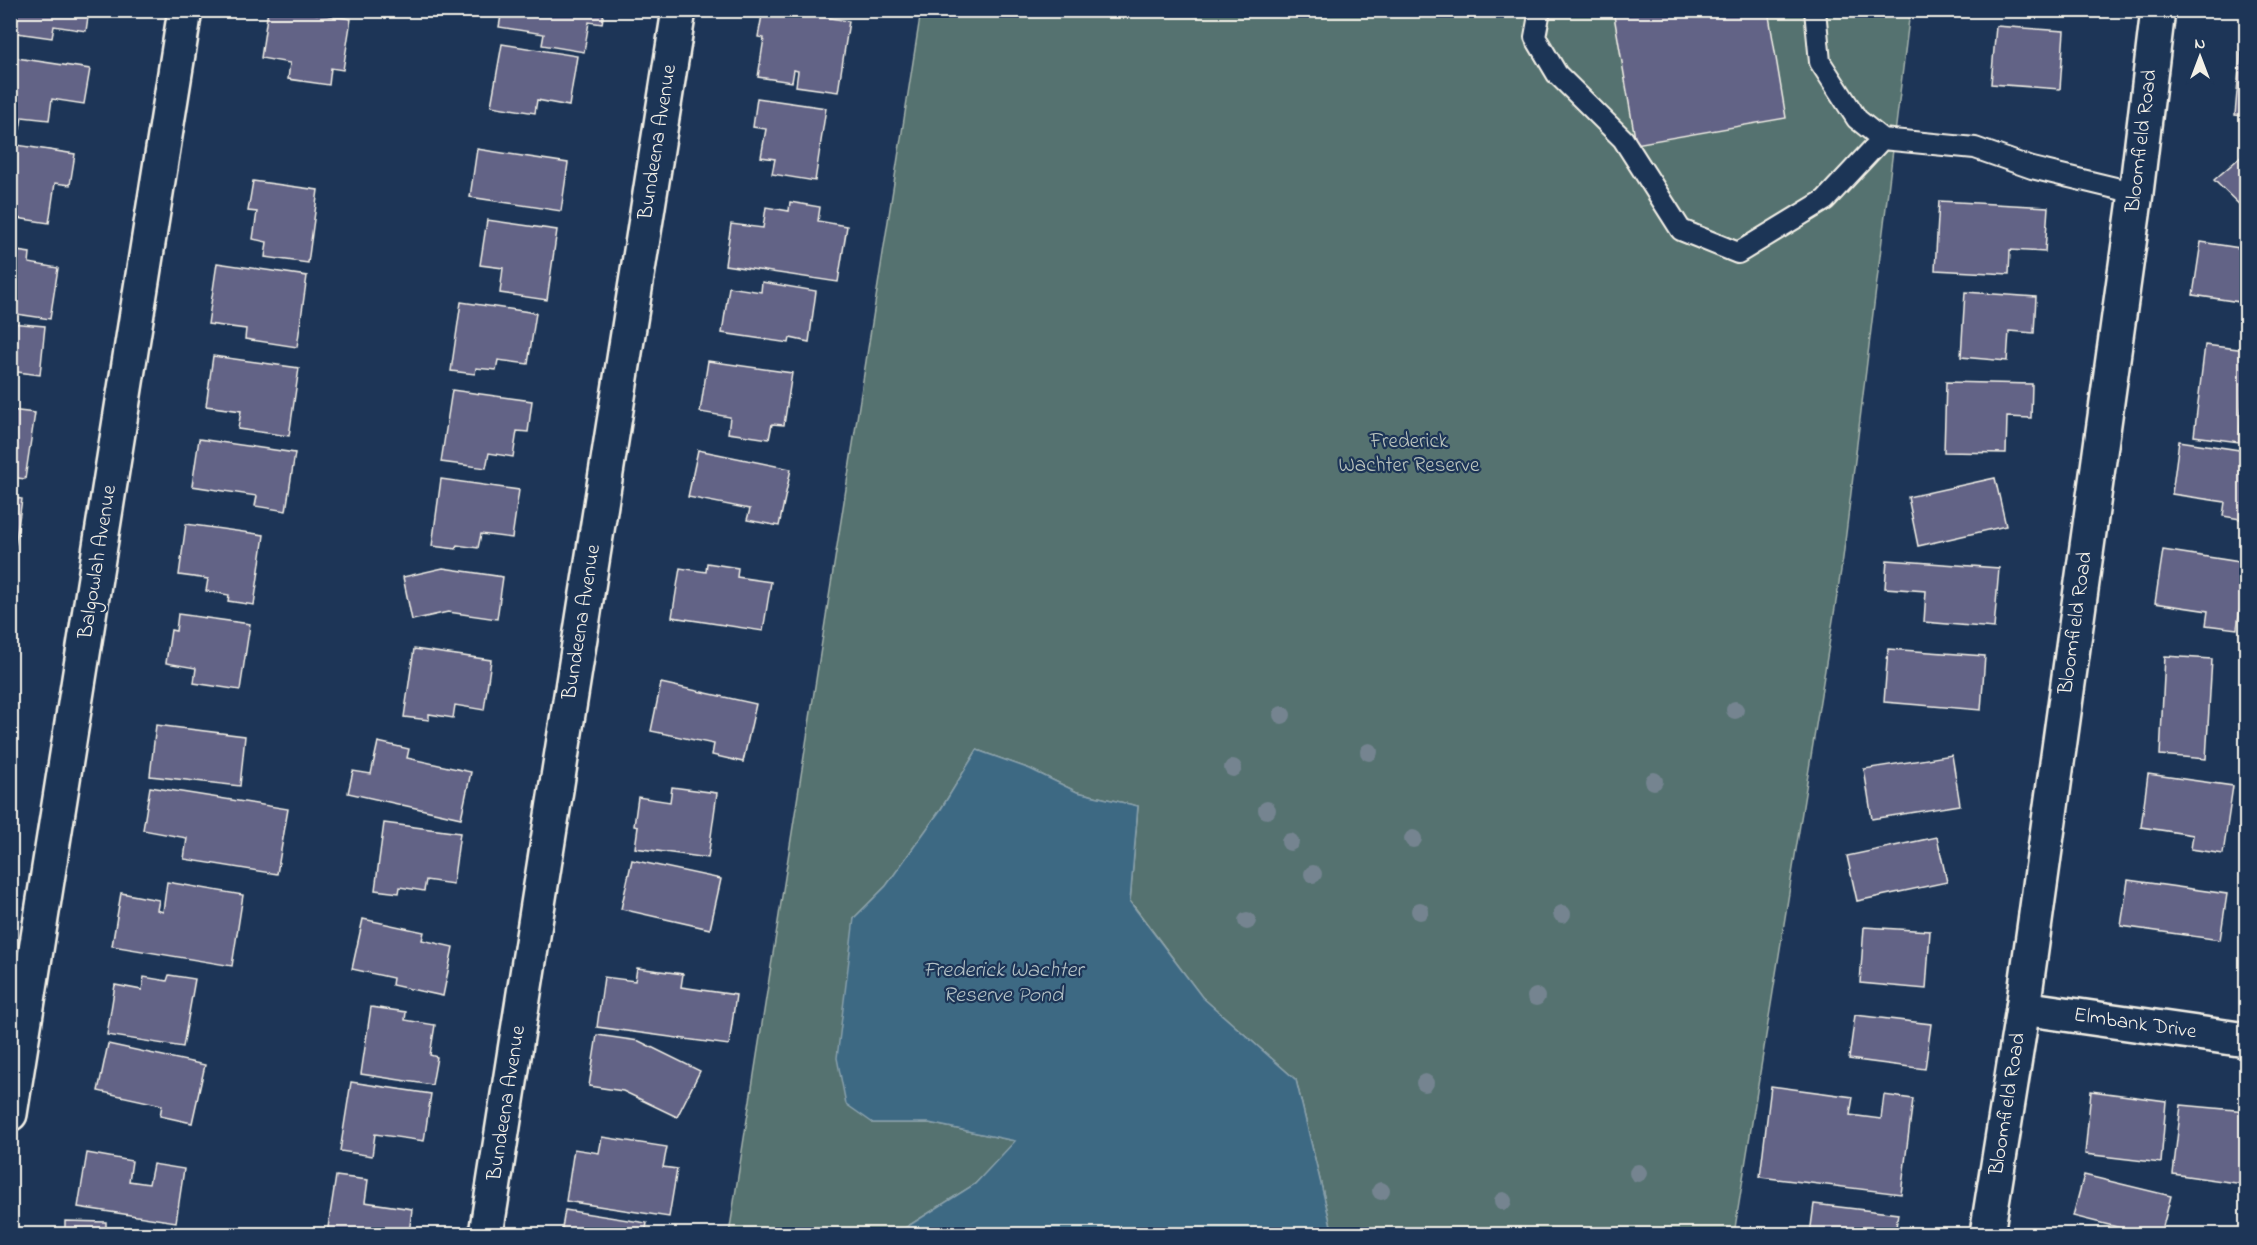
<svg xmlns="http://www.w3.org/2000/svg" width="2257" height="1245" viewBox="0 0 2257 1245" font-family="'Indie Flower',sans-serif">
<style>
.green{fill:#55726f;stroke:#a4b2ac;stroke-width:1.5}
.water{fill:#3e6983;stroke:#879fab;stroke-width:1.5}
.building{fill:#626386;stroke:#f4f1e8;stroke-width:1.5}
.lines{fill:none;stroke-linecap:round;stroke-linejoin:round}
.lane-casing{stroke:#f4f1e8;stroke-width:24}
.street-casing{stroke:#f4f1e8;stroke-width:38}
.secondary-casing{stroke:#f4f1e8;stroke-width:38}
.lane{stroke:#1d3557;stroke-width:20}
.street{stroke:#1d3557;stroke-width:33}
.secondary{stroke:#1d3557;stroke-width:33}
.tree{fill:#748490}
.labels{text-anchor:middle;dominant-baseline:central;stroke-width:4.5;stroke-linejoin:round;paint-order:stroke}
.street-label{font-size:21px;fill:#f4f1e8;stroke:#1d3557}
.park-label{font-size:21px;fill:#bcc5be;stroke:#1d3557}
.water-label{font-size:22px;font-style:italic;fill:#b4c1c5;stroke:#1d3557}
</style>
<rect width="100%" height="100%" fill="#1d3557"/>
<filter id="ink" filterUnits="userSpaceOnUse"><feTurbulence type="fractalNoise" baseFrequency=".0167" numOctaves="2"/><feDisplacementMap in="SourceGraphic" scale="12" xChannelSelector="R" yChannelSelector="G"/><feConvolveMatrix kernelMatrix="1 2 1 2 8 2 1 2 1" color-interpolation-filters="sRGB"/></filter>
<g filter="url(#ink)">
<path class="green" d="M921,11h989l-67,547 -109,676h-401l-37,-154 -94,-83 -72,-96 8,-95 -61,-14 -47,-23 -53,-19 -36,59 -55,77 -32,32 19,205h56l87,18 -41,43 -73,46 -12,4h-161z"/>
<path class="water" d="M977,750l53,19 47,23 61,14 -8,96 72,95 94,83 37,154h-443l12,-4 73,-46 40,-43 -86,-18h-56l-27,-19 -9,-46 17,-140 32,-32 55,-77z"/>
<path class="building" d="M12,10h77l-3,21 -32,-5 -2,12 -42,-6z
M268,10h25l58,9 -8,51 -12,-2 -2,17 -41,-6 2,-16 -29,-5z
M502,10h102l-2,14 -13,-2 -5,30 -42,-7 2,-11 -45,-7z
M763,10h17l69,11 -11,71 -42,-6 2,-15 -4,-1 -2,12 -34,-5 6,-39 -6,-1z
M1613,10h155l18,108 -150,26z
M1996,26l68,5 -4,58 -69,-5z
M502,44l75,12 -8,50 -32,-6 -2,13 -44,-7z
M2241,47l5,1v68l-11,-1z
M10,57l80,12 -6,35 -32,-5 -3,21 -27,-3 -2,12 -10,-2z
M757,98l69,10 -11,73 -43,-7 3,-15 -14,-2 5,-28 -13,-2z
M10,144l65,10 -5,31 -15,-2 -6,40 -39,-6z
M477,149l91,14 -7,48 -91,-14z
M2245,153l1,1v57l-32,-31z
M253,181l65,9 -10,73 -43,-6 2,-15 -14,-3 4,-27 -9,-1z
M1939,201l109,6 -3,45 -35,-2 -1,24 -74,-4z
M790,202l30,5 -2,14 29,5 -9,56 -113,-17 6,-41 32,4 3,-21 23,4z
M487,220l70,10 -10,70 -47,-7 3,-25 -23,-3z
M2201,242l45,7v68h-2l2,-14 -53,-8z
M10,250l20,3 -1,10 29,5 -8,51 -40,-6z
M217,263l90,13 -10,71 -52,-8 1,-10 -38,-5z
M762,282l54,9 -7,51 -19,-4 -1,5 -67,-10 7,-46 32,5z
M1965,292l71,5 -2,36 -25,-2 -2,30 -46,-4z
M461,302l75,11 -8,51 -30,-4 -2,10 -20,-2 -1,6 -24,-3z
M10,323l35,3 -5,49 -30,-4z
M2205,345l41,5 -7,92 -45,-6z
M213,356l86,12 -10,68 -51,-7 3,-18 -35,-5z
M708,361l84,12 -8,52 -12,-1 -3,15 -41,-6 2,-16 -30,-5z
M1946,382l86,2 -1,34 -24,-1 -1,36 -62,-1z
M452,390l80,11 -4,31 -11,-1 -4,26 -24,-4 -3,15 -45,-6z
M10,410l25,3 -10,66 -15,-2z
M199,439l96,14 -9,58 -31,-5 2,-10 -65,-10z
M2179,441l67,10v69l-23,-4 2,-14 -53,-8z
M698,450l93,19 -12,57 -32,-6 3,-11 -62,-12z
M1995,478l11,48 -88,20 -10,-49z
M441,479l78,11 -7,48 -31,-4 -3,14 -21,-3 -1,4 -24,-3z
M10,497l12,2 -8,55 -4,-1z
M186,524l78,11 -10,70 -26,-4 1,-6 -23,-4 2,-12 -29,-4z
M2163,550l83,13 -9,66 -31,-4 2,-14 -53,-8z
M1887,560l112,8 -5,60 -70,-6 2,-31 -41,-3z
M707,563l31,5 -1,9 34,5 -8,49 -91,-14 8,-49 26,4z
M443,568l60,9 -6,42 -49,-7 -36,8 -9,-43z
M178,614l72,10 -10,66 -46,-7 2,-15 -30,-5 5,-33 5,1z
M414,649l77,11 -7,50 -29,-5 -2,13 -24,-4v6l-25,-3z
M1888,649l97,7 -4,54 -97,-8z
M2165,656l47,3 -6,100 -46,-4z
M661,683l95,21 -13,58 -31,-7 2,-11 -63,-13z
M156,725l89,11 -5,50 -90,-10z
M378,742l31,7 -2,9 64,14 -10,46 -113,-25 5,-22 18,3z
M1952,755l8,50 -88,14 -8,-50z
M2148,774l85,12 -10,68 -32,-5 2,-14 -52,-8z
M150,787l138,22 -11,65 -93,-15 3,-21 -44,-8z
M672,787l45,6 -9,65 -73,-10 3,-21 -4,-1 4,-29 32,5z
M384,823l76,10 -7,51 -27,-4 -2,11 -24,-4 -1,6 -24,-3z
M1937,837l10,45 -90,19 -10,-45z
M632,860l89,19 -11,50 -89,-20z
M2128,880l99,14 -7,46 -99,-14z
M167,882l76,13 -11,71 -120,-20 9,-53 38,7 -2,10 6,2z
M363,919l61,13 -2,8 31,7 -10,49 -51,-11 1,-7 -41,-9z
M1864,927l66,4 -4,58 -66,-6z
M637,968l46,6 -2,13 55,8 -7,50 -132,-18 7,-50 31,4z
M169,975l26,4 -12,68 -76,-12 8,-50 27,5 2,-13 23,4z
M371,1007l35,5 -1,8 30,5 -5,30 7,2 -5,28 -71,-11z
M1855,1015l76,9 -6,45 -76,-10z
M597,1035l42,6 61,30 -23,46 -54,-26 -34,-5z
M108,1044l97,21 -13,58 -32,-7 2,-11 -64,-14z
M351,1082l80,12 -7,47 -49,-7 -3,22 -32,-5z
M1771,1086l82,11 -3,18 31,4 3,-24 29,4 -12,95 -141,-17z
M2091,1091l75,10 -5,62 -76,-9z
M2181,1105l65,6v50l-3,23 -70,-10z
M602,1137l65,10 -4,20 14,2 -8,48 -103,-16 8,-52 25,4z
M87,1153l45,8 -3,20 20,3 4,-20 31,5 -8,53 -98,-15z
M2084,1175l87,21 -10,38h-16l-72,-18z
M336,1176l32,4 -3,22 47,7 -3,25h-82z
M1814,1204l84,10 -3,20h-85z
M565,1210l82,13 -2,11h-84z
M65,1221l41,1v9l80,2v1h-121z"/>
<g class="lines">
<g class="lane-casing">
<path id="lane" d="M1540,10l-5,27 22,37 66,65 58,91 57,23 87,-53 57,-61
M1815,10l5,52 37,57 25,20 93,9 57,20 104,25"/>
</g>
<g class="street-casing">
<path id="street" d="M2023,1008l223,32
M10,1114l175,-1104
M486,1234l193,-1224"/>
</g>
<g class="secondary-casing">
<path id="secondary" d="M1987,1234l36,-226 113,-815 22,-183"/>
</g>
<use href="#lane" class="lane"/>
<use href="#street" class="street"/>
<use href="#secondary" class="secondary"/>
</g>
<g class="tree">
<circle cx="1735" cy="710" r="9"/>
<circle cx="1282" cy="715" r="9"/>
<circle cx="1369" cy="752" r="9"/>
<circle cx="1233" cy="768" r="9"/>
<circle cx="1654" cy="781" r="9"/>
<circle cx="1267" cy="810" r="9"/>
<circle cx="1413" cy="839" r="9"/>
<circle cx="1290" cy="842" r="9"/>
<circle cx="1313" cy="874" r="9"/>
<circle cx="1420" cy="911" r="9"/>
<circle cx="1562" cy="914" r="9"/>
<circle cx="1247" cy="921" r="9"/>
<circle cx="1536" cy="997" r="9"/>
<circle cx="1425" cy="1083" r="9"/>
<circle cx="1638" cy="1173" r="9"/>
<circle cx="1381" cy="1191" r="9"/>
<circle cx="1503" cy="1201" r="9"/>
</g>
</g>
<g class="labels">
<g class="street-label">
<text transform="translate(2142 141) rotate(-83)">Bloomfield Road</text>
<text transform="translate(658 142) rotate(-81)">Bundeena Avenue</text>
<text transform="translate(98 562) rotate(-81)">Balgowlah Avenue</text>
<text transform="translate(582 622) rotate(-81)">Bundeena Avenue</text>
<text transform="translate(2076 623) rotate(-82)">Bloomfield Road</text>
<text transform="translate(2135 1024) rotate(8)">Elmbank Drive</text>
<text transform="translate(507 1103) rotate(-81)">Bundeena Avenue</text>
<text transform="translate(2008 1104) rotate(-81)">Bloomfield Road</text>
</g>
<g class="park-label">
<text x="1409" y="442">Frederick<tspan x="1409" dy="24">Wachter Reserve</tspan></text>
</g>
<g class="water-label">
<text x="1003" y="971">Frederick Wachter<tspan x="1003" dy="25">Reserve Pond</tspan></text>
</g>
</g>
<rect width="2257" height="1245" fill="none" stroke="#1d3557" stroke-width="36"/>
<rect x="18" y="18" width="2221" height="1209" fill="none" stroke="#f4f1e8" stroke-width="2" filter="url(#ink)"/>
<g transform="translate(2200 57)" stroke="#1d3557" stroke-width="4.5" paint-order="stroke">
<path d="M0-4.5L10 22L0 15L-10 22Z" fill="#f4f1e8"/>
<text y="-9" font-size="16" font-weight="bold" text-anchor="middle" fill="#f4f1e8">N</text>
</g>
</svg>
